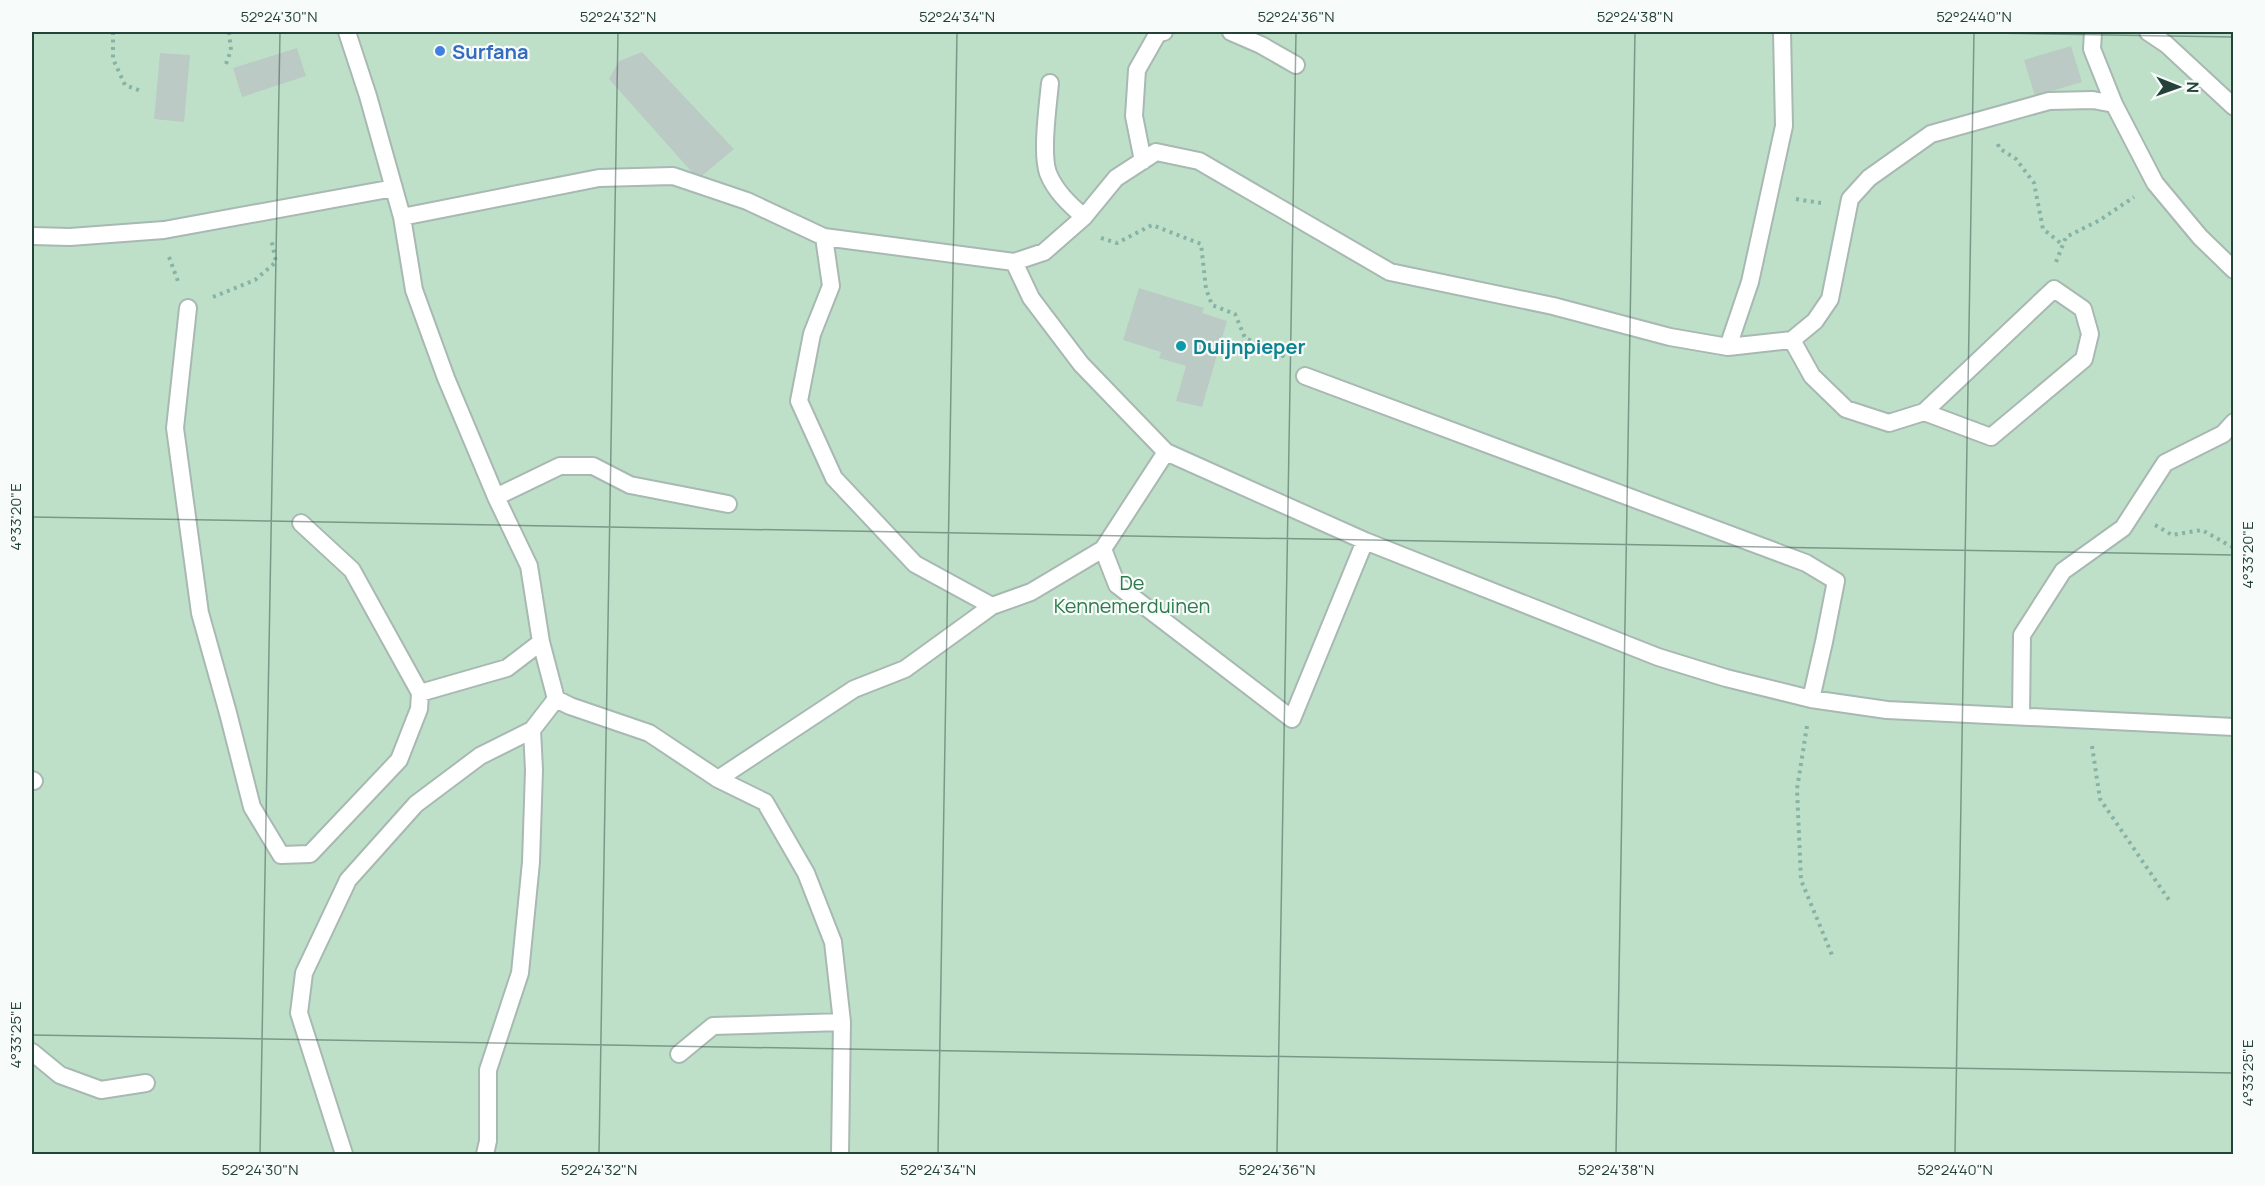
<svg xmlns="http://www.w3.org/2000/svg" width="2265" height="1186" viewBox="0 0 2265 1186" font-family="Manrope,sans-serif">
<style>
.green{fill:#bfe0c8}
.building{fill:#bbcac4}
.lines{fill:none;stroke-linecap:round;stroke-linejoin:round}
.service-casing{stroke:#a8b8b2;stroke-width:20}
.path{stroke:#86b3a5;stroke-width:4;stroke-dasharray:3 4.5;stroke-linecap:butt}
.service{stroke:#fff;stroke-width:16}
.ticks{fill:none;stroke:#24423a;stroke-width:1.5;stroke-opacity:0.45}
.shop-dot{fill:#3f7fe0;stroke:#f7fbf9;stroke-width:2}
.culture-dot{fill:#0f9aa8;stroke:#f7fbf9;stroke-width:2}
.labels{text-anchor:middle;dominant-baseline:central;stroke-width:4.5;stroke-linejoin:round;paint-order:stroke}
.shop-label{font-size:20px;font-weight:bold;fill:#366cbe;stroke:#f7fbf9;text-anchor:start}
.culture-label{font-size:20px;font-weight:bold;fill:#0d838f;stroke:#f7fbf9;text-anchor:start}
.park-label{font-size:20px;fill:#2d7a4b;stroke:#f7fbf9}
.neatline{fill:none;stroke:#24423a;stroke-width:2}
.ticks-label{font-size:15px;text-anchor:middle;fill:#24423a}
</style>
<rect width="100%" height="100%" fill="#e6efeb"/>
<path class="green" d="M32,32h2201v1122h-2201z"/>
<path class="building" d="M2071,46l11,36 -47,14 -11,-36z
M297,48l9,28 -64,21 -9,-29z
M642,52l92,97 -36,30 -89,-100 10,-18z
M160,53l30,2 -6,67 -30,-3z
M1139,288l65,20 -2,5 25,8 -25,86 -26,-6 10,-35 -27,-8 2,-6 -38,-12z"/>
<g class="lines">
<g class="service-casing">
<path id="service" d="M347,32l21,64 34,121 12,73 32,88 50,119 33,69 12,76 15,57 14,7 79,27 69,46 47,23 41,71 27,69 9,80 -2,132
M1231,32l30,13 35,20
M2093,32l-1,17 22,55
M2148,32l18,12 68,63
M1050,83c-2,22 -9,70 -2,90 7,18 22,32 36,44
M1143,161l-9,-45 3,-46 21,-37 6,-1
M402,217l197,-39 74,-2 74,25 77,36 190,25
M32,236l38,1 94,-7 230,-42
M824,237l7,49 -19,48 -13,67 35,77 81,86 77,42
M188,308l-13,120 25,185 28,100 24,94 29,48 29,-1 89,-94 20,-51 1,-16 87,-25 34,-26
M1792,340l20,36 34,33 43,14 35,-11 130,-123 29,20 7,25 -6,25 -93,78 -67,-25
M1728,347l22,-65 34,-156 -2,-94
M1305,376l501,187 30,18 -12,61 -13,57
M1166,452l-85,-88 -50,-66 -17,-36 30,-10 40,-35 32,-39 40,-26 43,9 191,111 163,34 117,31 58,10 64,-7 23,-19 15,-22 20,-100 19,-21 62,-44 118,-33 44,-1 21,4 41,79 45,54 34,33
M496,497l64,-31h33l37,19 98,19
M301,523l51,47 68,123
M1103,549l14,36 175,134 73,-178
M2021,717l1,-82 41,-64 60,-43 42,-65 58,-29 11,-12
M718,779l136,-90 51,-20 87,-63 39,-14 72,-43 63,-97 199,89 293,116 68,21 85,21 76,11 347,17
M32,780l2,1
M32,1052l28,23 41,15 45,-7
M679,1054l34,-28 129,-4
M344,1154l-45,-141 5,-40 44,-93 68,-76 64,-48 52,-26
M485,1154l3,-13v-71l32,-97 11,-111 3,-92 -2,-40 24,-31"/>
</g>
<path class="path" d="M113,32v27l12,26 16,6
M226,64l5,-14 -2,-18
M1998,144l1,4 17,11 18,24 9,46 20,16
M1796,199l25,4
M1101,238l16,5 35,-18 49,19 5,45 6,16 23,9 10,24 36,16 5,5
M169,257l10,27
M2056,262l10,-25 34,-17 34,-23
M213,297l42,-17 21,-18 -5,-24
M2155,525l17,10 30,-5 32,18
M1807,726l-10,63 4,91 31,75
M2092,746l8,53 71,104"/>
<use href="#service" class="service"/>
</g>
<path class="ticks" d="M1929,32l305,5M32,517l2202,38M32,1035l2202,38M260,1154l20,-1122M599,1154l19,-1122M938,1154l19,-1122M1277,1154l19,-1122M1616,1154l19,-1122M1955,1154l19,-1122"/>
<circle class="shop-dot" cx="440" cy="51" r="6"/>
<circle class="culture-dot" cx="1181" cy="346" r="6"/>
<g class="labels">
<g class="shop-label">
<text x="452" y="51">Surfana</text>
</g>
<g class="culture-label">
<text x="1193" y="346">Duijnpieper</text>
</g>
<g class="park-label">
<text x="1132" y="582">De<tspan x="1132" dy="23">Kennemerduinen</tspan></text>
</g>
</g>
<rect width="2265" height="1186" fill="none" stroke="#f7fbf9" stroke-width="66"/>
<g transform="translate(2178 87) rotate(91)" stroke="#f7fbf9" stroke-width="4.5" paint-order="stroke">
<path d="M0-4.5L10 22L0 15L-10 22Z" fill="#24423a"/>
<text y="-9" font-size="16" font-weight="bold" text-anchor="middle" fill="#24423a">N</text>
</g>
<rect x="33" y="33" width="2199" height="1120" class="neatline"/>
<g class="ticks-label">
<text x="279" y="22">52°24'30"N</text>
<text x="618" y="22">52°24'32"N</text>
<text x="957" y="22">52°24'34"N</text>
<text x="1296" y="22">52°24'36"N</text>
<text x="1635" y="22">52°24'38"N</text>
<text x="1974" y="22">52°24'40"N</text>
<text transform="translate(16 517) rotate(-90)" y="5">4°33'20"E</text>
<text transform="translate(2248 555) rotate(-90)" y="5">4°33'20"E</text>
<text transform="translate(16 1035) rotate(-90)" y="5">4°33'25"E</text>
<text transform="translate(2248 1073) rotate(-90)" y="5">4°33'25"E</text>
<text x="260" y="1175">52°24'30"N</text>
<text x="599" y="1175">52°24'32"N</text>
<text x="938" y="1175">52°24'34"N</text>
<text x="1277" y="1175">52°24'36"N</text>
<text x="1616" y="1175">52°24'38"N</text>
<text x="1955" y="1175">52°24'40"N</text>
</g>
</svg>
